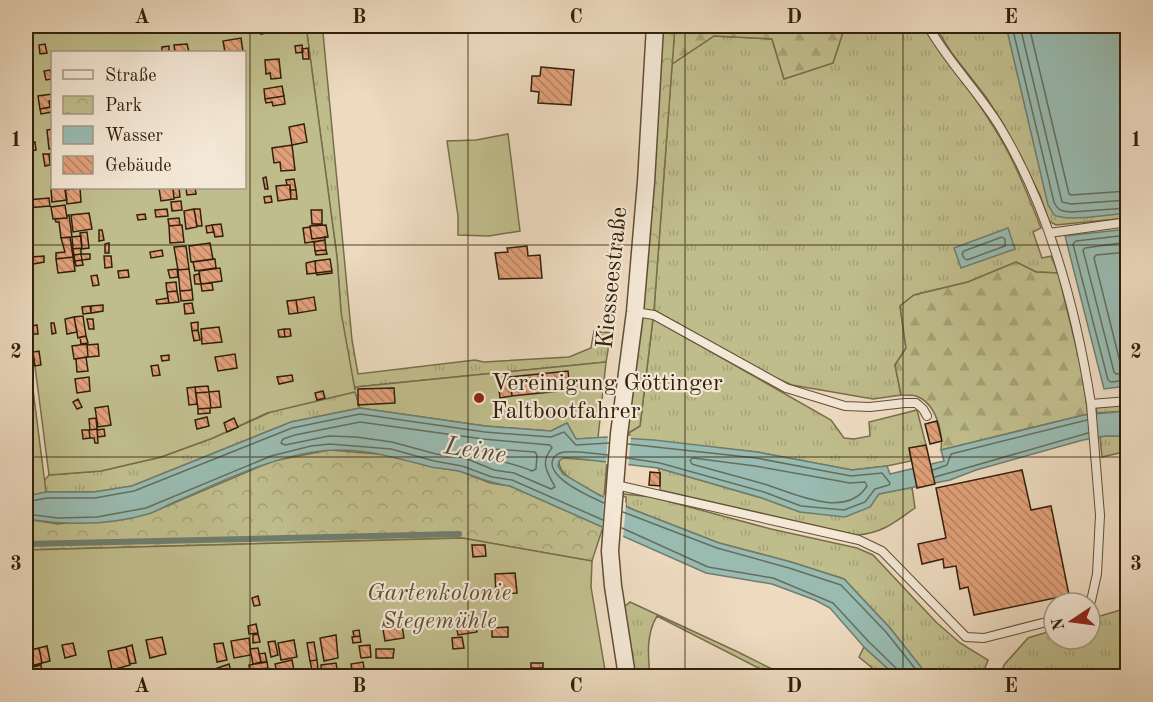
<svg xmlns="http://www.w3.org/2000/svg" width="1153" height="702" viewBox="0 0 1153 702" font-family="'Old Standard TT',serif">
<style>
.grass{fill:url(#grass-tufts);stroke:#786e4b;stroke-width:1.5}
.forest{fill:url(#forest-firs);stroke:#786e4b;stroke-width:1.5}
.park{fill:url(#park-crowns);stroke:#786e4b;stroke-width:1.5}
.garden{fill:#c0bd8c;stroke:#786e4b;stroke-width:1.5;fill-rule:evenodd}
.water{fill:#99bbb1;stroke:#6f7d6e;stroke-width:1.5}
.pier{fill:#eddabf}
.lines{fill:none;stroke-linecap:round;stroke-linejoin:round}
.shore{stroke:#656e5e;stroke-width:1.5}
.stream{stroke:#6f7d6e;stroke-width:6}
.building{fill:url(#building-back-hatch);stroke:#31200a;stroke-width:1.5}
.lane-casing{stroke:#604e37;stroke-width:10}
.street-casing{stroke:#604e37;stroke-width:19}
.lane{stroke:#f3e7d5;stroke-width:8}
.street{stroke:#f3e7d5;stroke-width:16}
.grid{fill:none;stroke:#31200a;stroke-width:1.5;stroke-opacity:0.55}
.poi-dot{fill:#8f2418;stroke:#f3e7d5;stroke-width:2}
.labels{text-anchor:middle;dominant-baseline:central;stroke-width:4.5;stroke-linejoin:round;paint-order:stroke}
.street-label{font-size:24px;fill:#31200a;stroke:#f3e7d5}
.poi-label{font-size:24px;fill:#31200a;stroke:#f3e7d5;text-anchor:start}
.park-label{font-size:24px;font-style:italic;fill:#5c4f31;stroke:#f3e7d5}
.water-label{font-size:26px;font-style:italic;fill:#504e3c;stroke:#f3e7d5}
.neatline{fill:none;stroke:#31200a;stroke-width:2}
.grid-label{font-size:20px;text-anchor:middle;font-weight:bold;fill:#31200a}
</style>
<defs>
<pattern id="grass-tufts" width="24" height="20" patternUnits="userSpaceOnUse" patternTransform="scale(1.5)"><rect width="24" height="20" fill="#c0bd8c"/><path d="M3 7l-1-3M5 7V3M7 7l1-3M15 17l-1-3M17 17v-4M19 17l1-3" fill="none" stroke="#a5a277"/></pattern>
<pattern id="forest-firs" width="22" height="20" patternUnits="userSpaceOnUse" patternTransform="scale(1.5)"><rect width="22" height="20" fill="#c0bd8c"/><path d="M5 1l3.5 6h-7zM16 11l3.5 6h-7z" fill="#a5a277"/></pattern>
<pattern id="park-crowns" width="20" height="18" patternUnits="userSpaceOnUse" patternTransform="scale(1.5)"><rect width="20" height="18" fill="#c0bd8c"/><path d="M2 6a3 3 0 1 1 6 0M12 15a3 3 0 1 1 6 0" fill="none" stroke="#a5a277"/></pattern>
<pattern id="building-back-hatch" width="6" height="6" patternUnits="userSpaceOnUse" patternTransform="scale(1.5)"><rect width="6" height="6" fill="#e1a079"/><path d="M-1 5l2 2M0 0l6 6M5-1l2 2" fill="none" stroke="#b78261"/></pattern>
</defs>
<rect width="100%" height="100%" fill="#eddabf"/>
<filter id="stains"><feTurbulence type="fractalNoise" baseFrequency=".00333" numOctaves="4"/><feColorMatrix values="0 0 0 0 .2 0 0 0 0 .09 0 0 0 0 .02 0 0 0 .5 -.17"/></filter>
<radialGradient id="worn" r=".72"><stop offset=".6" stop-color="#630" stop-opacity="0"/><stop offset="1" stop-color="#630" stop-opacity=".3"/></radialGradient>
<path class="grass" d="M306,26h75l-58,7 29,307 6,34 117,-14 9,2 85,-5 22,-9 3,-17 17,2 -5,29 -250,25 2,17 2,4 -69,14 -159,64 -38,6h-48l-20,4v-161l18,146 5,-6 52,-4 60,-14 52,-19 58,-26 70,-100 -4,-55z
M845,26h77c30,41 62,81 86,126 13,25 23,50 33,76l-8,4 9,26 9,-2 7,17 -22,-1 -20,-10 -48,20 -54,13 -14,11 6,42 -11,17 6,30 -28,4 -81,-14 -23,-10 -115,-65 18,-246 42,-28 58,3 12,40 49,-16z
M935,26h192v192l-71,7 -7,-4 -9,-26 -36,-70 -18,-28 -35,-45z
M653,319l178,101 13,18 10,1 16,-3 -1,-14 48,-12 9,35 -17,3 2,13 -24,5 -35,4 -95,-18 -127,-13v-4h-5l15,-9z
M1127,404v7l-30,2 -1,-5z
M1105,436h22v33l-3,-17 -22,5 -2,-20z
M562,458l45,3 -3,36c-13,-6 -46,-20 -45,-36z
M658,468l104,30 38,14 70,-5 8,-13 34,-7 3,21c-20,14 -32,25 -58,27l-197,-45v-17z
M624,494l28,3 119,32 86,19 16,7 63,67 24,21 28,17 -6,16h-51l-7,-5 -34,-43 -46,-49 -53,-17 -72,-19 -85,-33 -8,-4v-9l-3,-1z
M630,602l108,50 48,24h-12l-117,-60c-11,18 -9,40 -7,60h-18l-9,-68z
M1127,608v68h-127l4,-11 24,-27 26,-8v9h36v-20z
M864,647l32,29h-14l-23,-19z"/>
<path class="forest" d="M675,26h170l-12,37 -49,16 -12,-40 -58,-3 -42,28z
M1016,262l20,10 22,1 23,94 7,47 -147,36c2,-18 -5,-47 -25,-54 -4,-1 -10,-1 -15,-1l-6,-30 11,-17 -6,-42 14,-11 54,-13z"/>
<path class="park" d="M660,26h15l-21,284 -14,116 -15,9z
M329,450l61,5 43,12 27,4 30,12 20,3 93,41 -11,34 -130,-23 -436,12v-31l32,5 90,-10 125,-53z"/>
<path class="garden" d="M26,26h280l31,231 4,55 14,78 1,-3 250,-25 -8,76 -22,1 -9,-16 -16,8 -66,-5 -125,-18 -5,-16 -88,21 -54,25 -52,19 -60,14 -52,4 -23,-178zM52,52h192v136h-192z
M508,134l12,97 -31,5 -31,-1v-19l-11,-75 29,-1z
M26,335l20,157 -18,5 -2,-1z
M462,538l130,23 -1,26 15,89h-580v-126z"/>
<path class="water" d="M1006,26h121v187c-14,1 -64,10 -74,1 0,-1 -4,-8 -5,-9z
M1008,228l7,21 -54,19 -7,-20z
M1127,229v157l-23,3 -39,-153z
M360,408l125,18 66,5 16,-8 9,16 30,-2 48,3 103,12 95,18 35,-4 3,8 54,-13 -3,-11 143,-35 43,-4v25h-22l-22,4 -107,30 -26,10 -71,14 -9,13 -25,10 -45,-5 -38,-14 -104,-30 -86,-10h-9l-4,3 -1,5 5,8 36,21 35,15 85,33 72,19 53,17 46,49 34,43 7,5h-35l-32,-29 -34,-39 -15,-8 -43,-16 -66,-11 -196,-87c-19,-2 -30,-8 -48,-14 -10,-3 -21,-3 -31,-5 -39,-10 -76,-22 -117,-15 -47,7 -93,30 -137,49 -10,4 -19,10 -29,13 -40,12 -82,11 -122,5v-23l20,-4h48l38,-6 159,-64z"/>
<path class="pier" d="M608,434l23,2 -3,31 -22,-3z
M604,495l22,8 -3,36 -21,-10z"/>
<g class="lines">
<path class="shore" d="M1012,26l42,176c4,9 8,9 17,10l57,-4
M1020,26l42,176 9,2 57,-4
M1029,26l40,168 2,1 57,-4
M1128,235l-52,6 -3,3 35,136 3,2 17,-2
M1002,237l3,2v7l-38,14 -3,-2 -2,-4 2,-3z
M1128,242l-43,6 -2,2 31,122 2,2 12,-1
M1128,252l-32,3 -2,3 26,104 8,2
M360,422l123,17 67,6 2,3c-13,15 -4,25 3,39l-4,2 -37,-16 -20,-3 -29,-12 -29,-4 -44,-12 -36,-5 -27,-1 -44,9 -4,-2 2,-4 12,-4z
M478,448l57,4 2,3 -1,14 -4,2c-18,-8 -38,-10 -56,-18l-1,-4z
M627,458l33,5 104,29 37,14 43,4 21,-8 10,-13 14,-4 1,-2 -8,-10 -31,3 -95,-18 -128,-14
M693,458l62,8 95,17 15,-1 2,4c-21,34 -74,7 -103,-2 -24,-7 -48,-13 -72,-20l-2,-4z
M933,470l14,-5 4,-11 136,-34
M935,477l153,-44
M26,502l21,-4h48l39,-7 158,-63 68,-14 125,18 66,5 13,-5 12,13 33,-2
M604,503c-14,-6 -51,-23 -52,-39 0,-5 3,-9 8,-11 10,-4 36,1 48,2
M623,512l94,36 72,20 52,17 45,47 35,44
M26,514l32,4 39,-1 49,-9 125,-52 40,-10 19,-2 61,5 43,12 28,5 30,11 20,3 91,40
M622,528l86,39 65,11 60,25 36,39 29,28 2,6"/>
<path class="stream" d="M26,544l433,-10"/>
</g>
<path class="building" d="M160,26h9l1,6 -9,1z
M169,26h8v5l-7,1z
M259,26h16l1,5 -15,3z
M241,38l2,14h-18l-2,-11z
M45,44l2,9 -7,1 -1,-9z
M187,44l2,8h-14l-1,-7z
M302,45l1,7 -7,1 -1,-7z
M169,46v6h-7v-5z
M308,48l1,11h-6l-1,-10z
M279,59l2,19 -10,1 -1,-6 -4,1 -1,-14z
M541,67l33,3 -3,35 -33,-2 1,-11 -8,-1 1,-15h8z
M50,70l2,9 -6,1 -2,-9z
M282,86l2,10 -19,3 -1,-10z
M52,94v7h-3l1,6 -10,2 -2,-13z
M284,96l1,8 -12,2 -1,-4 -6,1 -1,-4z
M52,107v5l-11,2 -1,-5z
M304,124l3,18 -15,3 -3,-18z
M52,129v20h-3l-2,-19z
M35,142l1,8 -10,1v-7z
M292,145l3,25 -14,1 -1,-9 -6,1 -2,-15z
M52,153v12h-2l-1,-11z
M43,154h6l1,11 -5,1z
M266,177l2,12h-3l-2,-11z
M294,179l2,11h-6v-5h-3l-1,-5z
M287,185h3l1,14 -13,2 -2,-15z
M65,188l2,12 -15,2 -1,-13z
M80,188l1,14 -14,2 -2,-14z
M159,188h14l1,11 -13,2z
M173,188h6l1,9 -6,1z
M186,188h9l1,6 -9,1z
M290,190h6l1,9h-6z
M271,196l1,6 -7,1 -1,-6z
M49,198l1,8 -23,2v-8z
M181,201l1,9 -10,1 -1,-9z
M65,205l2,13 -14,1 -2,-12z
M167,209l1,7 -12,1 -1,-7z
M194,209h6l2,17h-5z
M194,209l3,18 -11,2 -2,-18z
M311,210h11v14h-10z
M89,213l3,16 -19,3 -2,-17z
M145,214l1,5 -8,1 -1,-5z
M69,215l3,22 -11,1 -2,-16h-3l-1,-3 12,-1v-2z
M179,218l1,7 -11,1 -1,-7z
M221,224l2,12 -8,1 -3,-12z
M180,225h2l2,17 -14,1 -1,-17z
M212,225l2,7 -7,1 -1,-7z
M326,225l2,12 -16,2 -2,-13z
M310,227l2,12 13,-2v3l-20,3 -2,-15z
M99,230h3l2,10 -5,1z
M87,232l2,16 -7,1 -2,-16z
M81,236l1,12 -9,1 -1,-12z
M70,237l3,20 -17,2v-6l9,-1 -4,-14z
M325,240l1,10 -11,1 -1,-9z
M109,243v10h-4v-9z
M210,243l3,16 -22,3 -2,-16z
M186,246l3,23 -11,1 -4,-23z
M527,246l1,10 12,-1 2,23 -43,1 -4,-26 13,-1 -1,-4z
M81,248v6l-7,1 -1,-6z
M162,250l1,6 -12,2 -1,-6z
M326,250l1,4 -11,1 -1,-4z
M81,254h9v5l-8,1z
M81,254l1,6 -7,1 -1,-6z
M44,256v6l-11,2 -1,-7z
M104,256h7l1,11 -7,1z
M73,257l2,14 -17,2 -2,-14z
M215,259l1,9 -21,3 -2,-9z
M330,259l2,12 -16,2 -1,-12z
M82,260l1,5 -7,1 -1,-5z
M315,261l1,12 -9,1 -1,-11z
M220,268l2,13 -21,3 -2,-13z
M177,269l1,8 -8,1 -2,-8z
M189,269l3,21 -12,1 -2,-21z
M128,270l1,7 -10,1 -1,-7z
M332,271v2l-15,2 -1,-2z
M199,274l2,10h-6l-1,-9z
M97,275l2,10 -6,1 -2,-10z
M176,282l1,9 -10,1 -1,-9z
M212,283l1,7 -11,1 -1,-7z
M192,290l1,10 -12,1 -1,-10z
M177,291l2,11 -10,1 -2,-11z
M314,297l2,13 -18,3 -2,-13z
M168,298l1,5 -12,1 -1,-4z
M296,300l2,13 -9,1 -2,-13z
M192,303l2,10 -9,1 -1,-10z
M103,305v6l-12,2v-7z
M90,306l1,7 -8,1 -1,-7z
M83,316l3,20 -8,2 -4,-21z
M74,317l3,15 -10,2 -2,-15z
M87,319h6l1,10h-5z
M198,322v8l-6,1 -1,-8z
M51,323h3l2,10 -4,1z
M37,325l1,9h-5l-1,-8z
M219,327l3,15 -20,2 -1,-15z
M284,329h6l1,7 -6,1z
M284,329l1,8h-6l-1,-7z
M198,330l2,10 -6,1 -2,-10z
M86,336l2,7 -7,1 -1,-7z
M87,344l1,13 -14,2 -2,-13z
M98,344l1,12 -11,1 -1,-12z
M39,351l2,14 -6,1 -2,-14z
M235,354l2,14 -19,3 -3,-14z
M169,355v5l-7,1 -1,-5z
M86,357l2,14 -11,1 -1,-13z
M158,365l2,10 -7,1 -2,-10z
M568,371l2,19 -58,6 -2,-19z
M292,375l1,6 -14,3 -2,-7z
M89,377l1,14 -13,2 -2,-14z
M510,379l2,17 -12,2 -2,-18z
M208,386l1,6 -13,1 -1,-6z
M195,387l2,17 -8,1 -2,-17z
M394,388l1,15 -37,2v-16z
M219,391l2,16 -10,1 -2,-16z
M323,391l2,7 -8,2 -2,-7z
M209,392l2,16 -13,1 -2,-16z
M78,399l4,8 -5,2 -4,-7z
M108,406l3,19 -13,2 -3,-19z
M210,408v5l-12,1v-5z
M207,417l2,9 -12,3 -2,-9z
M96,418l1,11 -7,1 -1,-11z
M234,418l4,9 -11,5 -3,-9z
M937,421l5,20 -12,3 -5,-20z
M97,429l1,14h-3l-1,-5h-4l-1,-8z
M104,429l1,7 -7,1 -1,-7z
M82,430h7l1,8 -7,1z
M926,445l9,39 -18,4 -8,-40z
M1022,470l9,40 20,-4 18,89 -95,20 -6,-28 -8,2 -4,-23 -12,2 -1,-9 -21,5 -4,-20 28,-6 -10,-50z
M650,472l10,1v13l-11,-1z
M472,545h13l1,11 -13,1z
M515,573l2,20 -21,1 -1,-20z
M258,596l2,9 -6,1 -2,-8z
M474,615l3,17 -19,3 -3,-17z
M401,620l3,18 -19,3 -3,-17z
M256,624l2,9 -9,1 -1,-8z
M508,627v10h-16v-9z
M359,630l1,6 -6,1 -1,-6z
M258,634l2,8 -7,1v-8z
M336,635l2,23 -14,3 -4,-23z
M360,636l1,6 -8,1 -1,-6z
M162,637l4,17 -16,4 -4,-18z
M462,637l2,11 -11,1 -1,-11z
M249,638l2,17 -17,3 -3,-17z
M294,640l3,17 -16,3 -3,-17z
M275,641l3,14 -7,2 -3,-15z
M314,642l3,18 -7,1 -3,-18z
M73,643l3,12 -11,3 -3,-13z
M223,643l4,17 -10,2 -3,-18z
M132,645l4,18 -6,1 -4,-17z
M370,645l1,12 -10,1 -2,-12z
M47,646l3,15 -8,2 -3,-15z
M126,647l4,18 -18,5 -4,-19z
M39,648l3,15 -11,3 -4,-15z
M258,648l3,14 -8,2 -3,-15z
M376,649h18l-1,9h-17z
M265,653l2,9h-6l-2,-8z
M292,660l3,16h-17l-3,-12z
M317,660l1,9 -6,1 -2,-9z
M267,662l1,6 -18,3 -1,-6z
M363,662l2,12 -12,2 -2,-12z
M336,663l2,11 -16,2 -1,-11z
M531,663h12v5h-12z
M229,664l3,12h-19l-1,-6z
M41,665l1,8 -12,2 -2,-7z
M206,671l1,5h-10l-1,-3z
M471,671l1,5h-20l-1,-1z"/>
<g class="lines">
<g class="lane-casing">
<path id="lane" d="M928,26c20,36 50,65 72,101 50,83 76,182 91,277l37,-3
M1049,233l79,-11
M635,312l19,3 132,73 59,18 25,1 35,-4h11l7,6 4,7
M616,485l243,55 23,11 84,86 18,1 70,-18
M1089,603l2,-2 6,-27 3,-59 -9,-111"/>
</g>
<g class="street-casing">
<path id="street" d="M627,676l-14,-90 -3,-35 9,-117 16,-122 11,-130 9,-156"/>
</g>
<use href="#lane" class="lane"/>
<use href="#street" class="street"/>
</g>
<path class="grid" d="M250,26v650M468,26v650M685,26v650M903,26v650M26,245h1102M26,457h1102"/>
<circle class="poi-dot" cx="479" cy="398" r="6"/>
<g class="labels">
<g class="street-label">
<text transform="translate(613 278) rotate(-84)">Kiesseestraße</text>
</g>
<g class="poi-label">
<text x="491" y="384">Vereinigung Göttinger<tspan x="491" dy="28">Faltbootfahrer</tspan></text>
</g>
<g class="park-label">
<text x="439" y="594">Gartenkolonie<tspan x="439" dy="28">Stegemühle</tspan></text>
</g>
<g class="water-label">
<text transform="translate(475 451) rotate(9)">Leine</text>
</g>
</g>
<rect width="1153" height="702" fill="none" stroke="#eddabf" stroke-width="66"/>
<rect x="51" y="51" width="195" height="138" fill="#f3e7d5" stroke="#a59784" stroke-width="1.5"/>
<rect x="63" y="70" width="30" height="9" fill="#f3e7d5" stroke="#a59784" stroke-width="1.5"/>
<text x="105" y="81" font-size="18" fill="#31200a">Straße</text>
<rect x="63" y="96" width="30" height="18" fill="url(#park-crowns)" stroke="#a59784" stroke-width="1.5"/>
<text x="105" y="111" font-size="18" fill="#31200a">Park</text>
<rect x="63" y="126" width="30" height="18" fill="#99bbb1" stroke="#a59784" stroke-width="1.5"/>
<text x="105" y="141" font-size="18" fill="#31200a">Wasser</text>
<rect x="63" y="156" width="30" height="18" fill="url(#building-back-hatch)" stroke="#a59784" stroke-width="1.5"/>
<text x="105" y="171" font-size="18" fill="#31200a">Gebäude</text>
<g transform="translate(1072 621) rotate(257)"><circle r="28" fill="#f3e7d5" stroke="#a59784" stroke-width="1.5"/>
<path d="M0-4.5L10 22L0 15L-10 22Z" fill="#8f2418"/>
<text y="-9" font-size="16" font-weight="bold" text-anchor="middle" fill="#31200a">N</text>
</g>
<rect x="33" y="33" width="1087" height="636" class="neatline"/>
<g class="grid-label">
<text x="142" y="23">A</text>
<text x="359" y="23">B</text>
<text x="576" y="23">C</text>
<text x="794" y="23">D</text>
<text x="1011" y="23">E</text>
<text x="16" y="146">1</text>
<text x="1136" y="146">1</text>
<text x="16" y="358">2</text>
<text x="1136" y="358">2</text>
<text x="16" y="570">3</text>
<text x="1136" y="570">3</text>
<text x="142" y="692">A</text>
<text x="359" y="692">B</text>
<text x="576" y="692">C</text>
<text x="794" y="692">D</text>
<text x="1011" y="692">E</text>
</g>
<rect width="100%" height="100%" filter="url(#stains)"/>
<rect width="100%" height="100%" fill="url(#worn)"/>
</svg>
